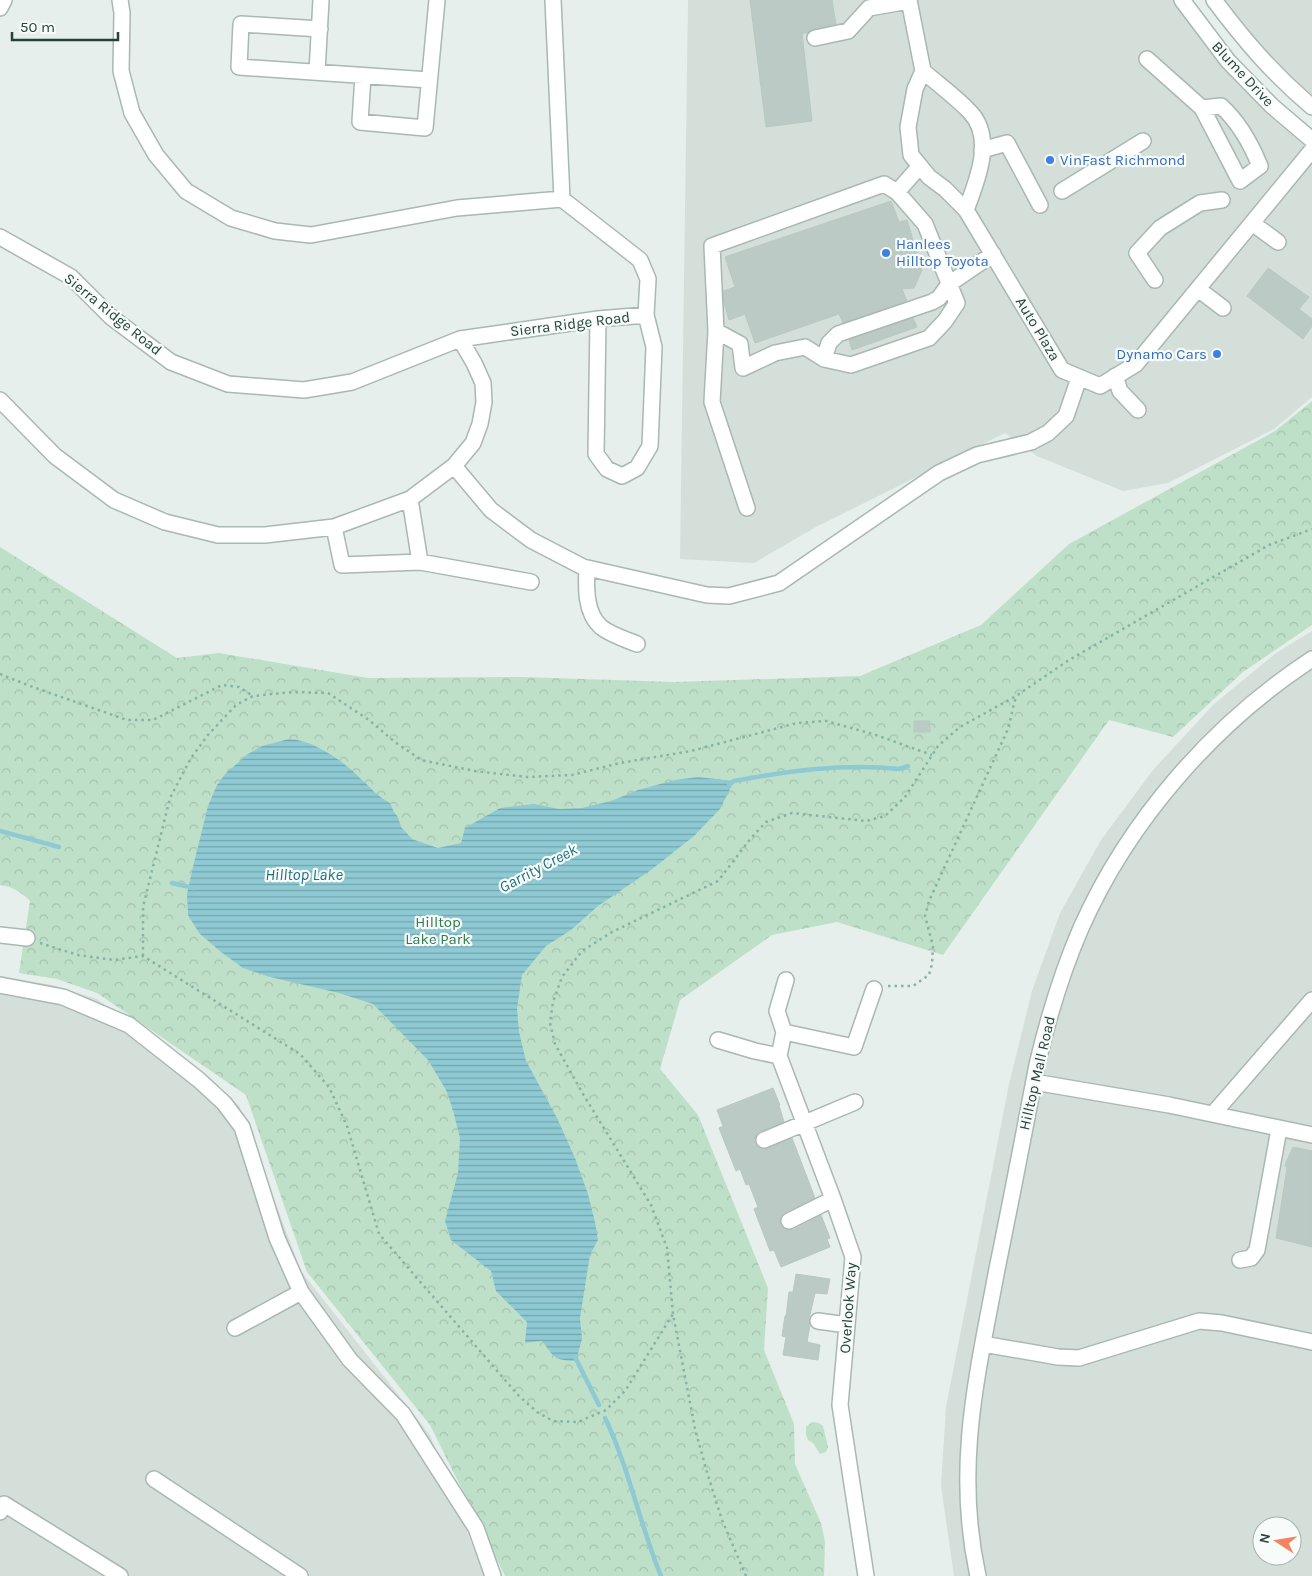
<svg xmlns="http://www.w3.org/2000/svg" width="1312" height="1576" viewBox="0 0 1312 1576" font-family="Karla,sans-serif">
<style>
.built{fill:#d4dfda;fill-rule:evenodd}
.park{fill:url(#park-crowns)}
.water{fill:url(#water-rules)}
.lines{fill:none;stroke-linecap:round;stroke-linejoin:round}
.stream{stroke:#8ec9d4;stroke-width:4.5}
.building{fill:#bbcac4;stroke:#b8c9c2}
.minor-casing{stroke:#a8b8b2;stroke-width:18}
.path{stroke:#86b3a5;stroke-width:2.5;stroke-dasharray:2.5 4;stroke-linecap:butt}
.minor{stroke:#fff;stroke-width:15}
.shop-dot{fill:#3f7fe0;stroke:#f7fbf9;stroke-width:2}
.labels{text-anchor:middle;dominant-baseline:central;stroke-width:4.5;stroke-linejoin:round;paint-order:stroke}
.street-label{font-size:15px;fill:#24423a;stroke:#f7fbf9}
.shop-label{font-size:15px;fill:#366cbe;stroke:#f7fbf9;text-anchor:start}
.park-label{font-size:15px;fill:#2d7a4b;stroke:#f7fbf9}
.water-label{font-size:16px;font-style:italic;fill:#1c6f80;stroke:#f7fbf9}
</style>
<defs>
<pattern id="park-crowns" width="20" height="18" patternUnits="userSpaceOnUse" patternTransform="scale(1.25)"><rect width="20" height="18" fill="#bfe0c8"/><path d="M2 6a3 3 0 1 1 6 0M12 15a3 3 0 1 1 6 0" fill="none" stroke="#a4c1ad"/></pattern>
<pattern id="water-rules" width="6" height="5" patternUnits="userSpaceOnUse" patternTransform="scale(1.25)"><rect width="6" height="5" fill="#8ec9d4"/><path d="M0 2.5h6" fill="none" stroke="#74a5ad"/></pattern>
</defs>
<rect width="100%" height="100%" fill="#e6efeb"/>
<path class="built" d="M688,0h490l11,21 123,129v247l-38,32 -106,54 -45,8 -86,-35 -32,-23 -189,94 -62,36 -74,-4z
M1224,0h88v106l-66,-73z
M1312,631v945h-358l-13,-90 5,-79 63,-323 23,-93 28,-78 41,-73 52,-70 61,-66 62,-51zM1262,1526h30v30h-30z
M0,976l52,9 45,14 142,106 62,166 129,164 54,141h-484z"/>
<path class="park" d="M1312,401v224l-69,47 -70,65 -64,-17 -166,235 -106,-33 -65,13 -92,65 -20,69 38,46 70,173 -4,62 30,74 1,40 26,59 4,19 -1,34h-319l-75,-151 -123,-153 -61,-177 -149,-102 -40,-14 -38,-6 11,-72c-8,-8 -18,-15 -30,-16v-338l177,111 42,-5 149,25 154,-1 152,5 186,-6 121,-51 88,-81 206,-113z
M812,1422l7,1 4,3 5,21 -2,5 -6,2 -7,-11 -5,-3 -2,-5v-8z"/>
<path class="water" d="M289,739c25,1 54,22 71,39 10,9 18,19 30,25l4,9 4,5 3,10 11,12 26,9 23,-5 4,-15 35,-20 34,-4 25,5 23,-1 29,-7 27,-11 37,-10 23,-3 36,4 -14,28 -26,27 -43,34 -53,36 -27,24 -25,16 -24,29 -5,33 2,24 7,29 31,57 18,40 13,36 7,28 3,18 -8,15 -10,63 2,21 -6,22c-23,-1 -21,-3 -34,-20l-17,2 2,-21 -31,-31 -5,-20 -40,-31 -6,-19 13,-48 2,-35 -7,-28 -7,-20 -18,-30 -55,-56 -34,-11 -69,-16 -27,-9 -22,-16 -22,-19 -11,-18 -1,-21 5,-23 16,-65 9,-21 9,-12 22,-19 14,-8z"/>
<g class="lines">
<path class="stream" d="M729,784l5,-3c54,-10 110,-18 165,-12l9,-3
M0,831l59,16
M172,883l22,5
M575,1357l24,48
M605,1418c24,50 35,107 56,158"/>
</g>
<path class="building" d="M750,0h82l4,24 -23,5 -5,4h-6l10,88 -46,6z
M891,201l8,21 8,-2 15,50 -8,18 -12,1 5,12 -64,22 -4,-9 -84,29 -10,-29 -16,6 -5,-17 -1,-12 12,-4 -10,-30z
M1268,268l41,29 -10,12 13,10v7l-9,13 -56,-43z
M913,318l4,9 -65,23 -3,-10z
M914,721h16v11h-16z
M773,1088l7,17h-1l5,17 -24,10 -5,6v5l3,4 5,2 29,-11 23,60 -31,15 -3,3 -1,9 4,4 9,1 28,-15 9,23 -3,1 3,8 -49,20 -7,-17 -4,1 -16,-42 4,-2 -9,-23 -3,1 -6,-16 -4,2 -17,-43 4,-2 -6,-16z
M1293,1147l19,4v96l-36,-9 11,-70 -2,-3z
M796,1274l34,5 -3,15 -12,-1 -6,26 1,6 -3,17 13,3 -2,15 -35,-5 3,-18 -4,-1 3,-20h1l3,-24h4z"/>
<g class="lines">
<g class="minor-casing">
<path id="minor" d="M120,0l2,13 -1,58 11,42 24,42 30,36 45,27 44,13 36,4 146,-27 105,-9
M553,0l9,199
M909,0l14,71 -8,18 -7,38 3,28 18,22 16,12 21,21 96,160 38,16 36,-22 176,-214
M1182,0l46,61 44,45 40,34
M1214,0c30,40 59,74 98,107
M0,8l4,-8
M320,29l-79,-5 -2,43 190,13
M815,38l33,-7 21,-23 40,-7
M1147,59l55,49 38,73 20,-15c-9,-22 -21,-44 -39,-60l-19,2
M923,71c16,14 33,26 47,41 25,26 7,69 -4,98
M317,72l4,-72
M363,76l-3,46 65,6 12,-128
M982,150l25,-7 33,62
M1062,191l81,-50
M562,199l78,61 8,19 -2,36 8,32 -4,99 -13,22 -15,8 -15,-7 -11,-15 2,-135
M1252,223l26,19
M0,237l71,40 40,40 60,45 57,22 76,6 48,-8 108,-43 138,-20 48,-4
M1155,280l-18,-27 23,-25 40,-25 22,-3
M1198,289l25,19
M716,331l24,13 3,24 32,-15 30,-6 19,12 27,6 78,-27 16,-17 12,-18 -32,-79 -28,-32 23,-26
M824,359l5,-16 9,-9 94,-32 7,-4 10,-14 44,-30
M1115,376l5,15 18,19
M0,400l55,56 59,44 51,22 53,13h47l69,-8 76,-28 44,-33 19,-23 7,-19 4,-22 -1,-19 -9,-20 -14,-24
M454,466l37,44 40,30 52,27 124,28 22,1 50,-13 160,-110 38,-18 54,-13 17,-9 18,-17 13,-38
M410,499l10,63
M747,508l-35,-106 4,-71 -4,-85 172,-62 13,8
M334,527l8,38 78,-3 111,20
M587,568c-1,19 -2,45 14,59 10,8 24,12 36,17
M0,935l27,3
M0,985l63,12 66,28 70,55 25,23 18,24 35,111 24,54 49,68 53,54 73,114 17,48
M784,1032l-5,24 54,143 20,58 -13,148 26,171
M784,1032l70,15 20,-58
M784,1032l-7,-21 9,-31
M718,1040l37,11 24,5
M1034,1082l135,23 143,30
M1213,1114l99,-114
M764,1140l91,-38
M789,1221l44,-22
M1240,1260l11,-2 6,-8 22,-121
M818,1321l29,4
M235,1328l66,-36
M983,1344l75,13 21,1 120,-37 23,2 90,19
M154,1479l146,97
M0,1512l4,-8 116,72
M978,1576c-24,-109 -1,-200 19,-307 14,-68 27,-136 40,-204 11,-47 25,-93 44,-137 48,-108 132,-204 231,-269"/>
</g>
<path class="path" d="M0,674l30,12 97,34h26l69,-35 17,2 14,9
M40,943l38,12 36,5 29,-4 157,98 29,33 18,39 32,108 139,161 19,17 16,9 25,1 28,-12 19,-19 48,-77
M143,956v-49l27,-109 21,-40 17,-23 28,-30 17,-9 40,-4 35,1 41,27 26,22 26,18 54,11 52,6 45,-2 48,-12 71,-12 106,-28 29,-2 50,14 56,20
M888,986h25l16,-11 3,-11 1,-18 -8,-30 4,-15 79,-172 8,-33
M746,1576l-24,-56 -16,-51 -11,-40 -22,-115 -6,-66 -16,-43 -68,-111 -28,-50 -5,-21 3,-21 9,-25 20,-26 30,-19 106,-51 33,-43 15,-16 26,-9 74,8 19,-5 20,-19 33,-51 22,-19 56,-31 53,-36 200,-115 43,-16"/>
<use href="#minor" class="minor"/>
</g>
<g class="shop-dot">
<circle cx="1050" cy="160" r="5"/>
<circle cx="886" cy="253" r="5"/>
<circle cx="1217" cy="354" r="5"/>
</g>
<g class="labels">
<g class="street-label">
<text transform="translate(1243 74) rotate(47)">Blume Drive</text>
<text transform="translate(113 314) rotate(39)">Sierra Ridge Road</text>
<text transform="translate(570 324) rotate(-7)">Sierra Ridge Road</text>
<text transform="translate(1038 329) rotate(59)">Auto Plaza</text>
<text transform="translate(1037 1073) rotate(-77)">Hilltop Mall Road</text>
<text transform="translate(848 1308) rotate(-86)">Overlook Way</text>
</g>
<g class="shop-label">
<text x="1060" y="160">VinFast Richmond</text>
<text x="896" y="244">Hanlees<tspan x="896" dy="17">Hilltop Toyota</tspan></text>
<text x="1207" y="354" text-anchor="end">Dynamo Cars</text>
</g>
<g class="park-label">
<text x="438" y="922">Hilltop<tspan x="438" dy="17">Lake Park</tspan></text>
</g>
<g class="water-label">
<text transform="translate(538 868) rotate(-28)">Garrity Creek</text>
<text x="304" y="874">Hilltop Lake</text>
</g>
</g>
<g transform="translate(1277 1541) rotate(282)"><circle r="24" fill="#f7fbf9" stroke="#a3b1ad"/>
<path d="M0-4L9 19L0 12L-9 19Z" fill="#f4845f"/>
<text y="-8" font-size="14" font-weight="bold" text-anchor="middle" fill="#24423a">N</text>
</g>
<path d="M12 32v8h106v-8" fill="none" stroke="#24423a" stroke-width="2.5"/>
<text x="20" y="32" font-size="15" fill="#24423a" stroke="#f7fbf9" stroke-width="4" paint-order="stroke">50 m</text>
</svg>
